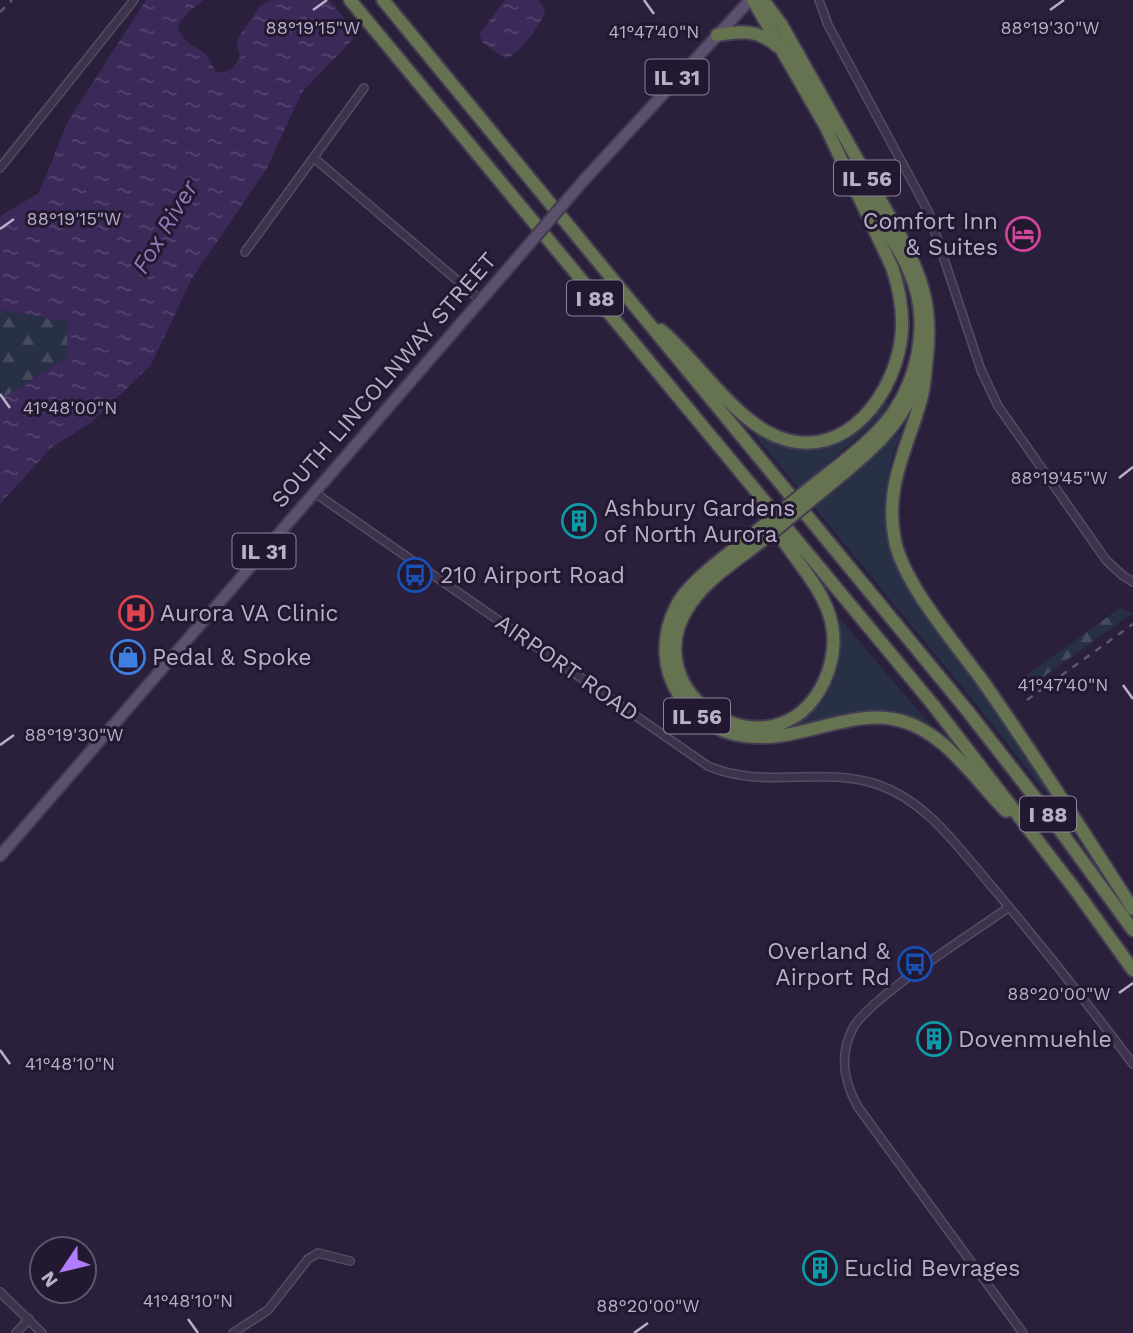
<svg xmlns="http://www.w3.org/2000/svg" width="1133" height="1333" viewBox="0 0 1133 1333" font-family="'Work Sans',sans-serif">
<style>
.green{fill:#283046}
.forest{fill:url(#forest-firs)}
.water{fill:url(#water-ripples)}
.pier{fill:#2a203c}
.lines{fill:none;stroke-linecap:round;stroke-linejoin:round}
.minor-casing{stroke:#554c64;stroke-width:10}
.primary-casing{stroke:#433a52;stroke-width:14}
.motorway-casing{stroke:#453c54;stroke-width:16}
.minor{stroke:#3d344c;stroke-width:7}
.primary{stroke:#5b516d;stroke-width:10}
.motorway{stroke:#657350;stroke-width:12}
.rail{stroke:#615574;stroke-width:2.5;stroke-dasharray:7 7;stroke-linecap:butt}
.primary-bridge-casing{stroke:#433a52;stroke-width:14;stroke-linecap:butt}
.motorway-bridge-casing{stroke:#453c54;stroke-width:16;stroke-linecap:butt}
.primary-bridge{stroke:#5b516d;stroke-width:10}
.motorway-bridge{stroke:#657350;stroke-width:12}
.ticks{fill:none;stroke:#b9afc8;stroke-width:2.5}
.labels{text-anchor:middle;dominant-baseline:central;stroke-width:6;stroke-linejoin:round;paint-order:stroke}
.shield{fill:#221931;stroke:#8c829b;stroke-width:2}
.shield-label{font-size:21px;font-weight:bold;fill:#b9afc8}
.poi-label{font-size:23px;fill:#b9afc8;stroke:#221931;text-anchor:start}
.street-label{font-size:23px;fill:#b9afc8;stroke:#221931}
.water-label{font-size:24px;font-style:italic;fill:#907bb8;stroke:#221931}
.ticks-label{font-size:18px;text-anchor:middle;fill:#b9afc8;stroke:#221931;stroke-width:6;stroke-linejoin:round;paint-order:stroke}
</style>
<defs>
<pattern id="forest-firs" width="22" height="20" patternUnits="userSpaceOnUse" patternTransform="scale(1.75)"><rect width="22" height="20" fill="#283046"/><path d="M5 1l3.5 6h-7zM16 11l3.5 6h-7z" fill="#454b5f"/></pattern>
<pattern id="water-ripples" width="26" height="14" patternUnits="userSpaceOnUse" patternTransform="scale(1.75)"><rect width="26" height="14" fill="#3b295a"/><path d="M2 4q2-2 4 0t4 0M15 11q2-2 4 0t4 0" fill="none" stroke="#554670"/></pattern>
</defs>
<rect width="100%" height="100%" fill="#2a203c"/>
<path class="green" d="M885,401l5,4 -8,11 -68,59 17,20 45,-39 28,-29c-17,36 -25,79 -14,119 11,45 46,81 73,118 37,52 73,104 109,158l-2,1 -99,-125 -223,-271 2,-1c56,37 95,28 135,-25z
M840,619l94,110 -30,-13 -115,13 32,-25 11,-19 8,-23z"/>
<path class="forest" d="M0,310l68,12 -1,35 -67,43z
M1120,608l12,5 -104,75 -1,-13z"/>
<path class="water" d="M146,0h57c-9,8 -24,17 -25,30l9,12 19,12 10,18c13,2 19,-5 24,-16l-3,-12 1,-6 22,-32 10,-6h121l-89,92 -35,76 -76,112 -40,85 -59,57 -40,25 -52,57v-104l67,-43 1,-35 -68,-12v-94l39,-23 29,-72z
M505,0h33l7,10c-2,13 -26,44 -39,49l-23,-16 -4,-9z"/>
<path class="pier" d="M329,0h65l-34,37z"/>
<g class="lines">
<g class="minor-casing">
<path id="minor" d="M819,0l9,25 100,186 53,159 17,36 108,154 16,15 11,7
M314,158l165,141
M0,168l134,-168
M245,252l119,-164
M315,493l393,273c56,24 112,0 168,18 52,17 83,65 118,105 48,57 94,115 139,175
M1009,907c-31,23 -144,93 -157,123 -13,27 -8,52 6,77l165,226
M0,1292l42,41
M16,1333l13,-14
M233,1333l35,-23 40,-51 10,-6 32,8"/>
</g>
<g class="primary-casing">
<path id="primary" d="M584,180l166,-180
M0,856l513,-593"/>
</g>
<g class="motorway-casing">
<path id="motorway" d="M350,0l584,706 140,182 59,82
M383,0l583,709 85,109 82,112
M753,0l73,127
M763,0l18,24 119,211c25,47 33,78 26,131 -1,12 -2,25 -6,37 -14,48 -36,85 -25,138 9,44 62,104 89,142 52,74 100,150 149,226
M717,35c24,-4 41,-6 60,11
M661,330c36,30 73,90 117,107 68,27 120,-46 124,-107 1,-22 -3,-42 -10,-63l-68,-144
M810,488c28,-23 62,-46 83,-75 24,-35 34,-82 23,-123 -9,-32 -31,-61 -47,-90
M816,496c41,-34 86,-65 102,-118
M757,531c-23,19 -69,50 -81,76 -32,62 13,129 81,130 44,2 93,-26 136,-18 49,8 81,60 113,92
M763,540c-24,19 -54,37 -72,63 -64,90 83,182 133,79 8,-18 12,-37 8,-57 -8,-40 -43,-69 -61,-105"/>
</g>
<use href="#minor" class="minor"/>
<use href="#primary" class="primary"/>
<use href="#motorway" class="motorway"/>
<path class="rail" d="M0,12l12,-12
M1027,700l106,-76"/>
<g class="primary-bridge-casing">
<path id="primary-bridge" d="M513,263l71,-83"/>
</g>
<g class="motorway-bridge-casing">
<path id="motorway-bridge" d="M757,531l53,-43
M763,540l53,-44"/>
</g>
<use href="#primary-bridge" class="primary-bridge"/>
<use href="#motorway-bridge" class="motorway-bridge"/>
</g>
<path class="ticks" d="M644,0l10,14M313,10l14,-10M1050,10l14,-10M0,229l14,-10M0,394l10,14M1119,478l14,-11M1123,685l10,14M0,745l14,-10M1119,993l14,-10M0,1050l10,14M188,1319l10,14M634,1333l14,-10"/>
<defs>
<g id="hotel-ring" transform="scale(1.75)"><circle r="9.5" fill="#221931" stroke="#d1479c" stroke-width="1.5"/><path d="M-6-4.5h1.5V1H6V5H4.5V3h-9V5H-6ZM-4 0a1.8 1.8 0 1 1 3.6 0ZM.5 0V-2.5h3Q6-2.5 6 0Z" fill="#d1479c"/></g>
<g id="building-ring" transform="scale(1.75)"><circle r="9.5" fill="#221931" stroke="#0f9aa8" stroke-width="1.5"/><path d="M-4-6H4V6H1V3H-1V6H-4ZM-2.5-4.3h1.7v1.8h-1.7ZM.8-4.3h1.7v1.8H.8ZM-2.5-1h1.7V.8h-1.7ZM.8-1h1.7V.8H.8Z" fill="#0f9aa8"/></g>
<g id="bus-ring" transform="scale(1.75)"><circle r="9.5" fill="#221931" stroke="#1a4fb4" stroke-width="1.5"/><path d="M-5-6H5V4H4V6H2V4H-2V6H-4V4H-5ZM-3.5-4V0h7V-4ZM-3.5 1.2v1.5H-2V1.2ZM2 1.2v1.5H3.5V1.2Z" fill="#1a4fb4"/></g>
<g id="hospital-ring" transform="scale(1.75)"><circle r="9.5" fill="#221931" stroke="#e0444e" stroke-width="1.5"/><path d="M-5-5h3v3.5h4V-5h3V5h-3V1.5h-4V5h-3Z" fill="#e0444e"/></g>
<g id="shop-ring" transform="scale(1.75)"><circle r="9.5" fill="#221931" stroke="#3f7fe0" stroke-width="1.5"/><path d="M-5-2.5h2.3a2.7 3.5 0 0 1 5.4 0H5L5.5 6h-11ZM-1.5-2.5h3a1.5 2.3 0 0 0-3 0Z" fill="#3f7fe0"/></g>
</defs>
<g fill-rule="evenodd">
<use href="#hotel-ring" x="1023" y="234"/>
<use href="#building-ring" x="579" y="521"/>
<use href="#bus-ring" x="415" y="575"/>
<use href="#hospital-ring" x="136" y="613"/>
<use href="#shop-ring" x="128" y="657"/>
<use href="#bus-ring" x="915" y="964"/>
<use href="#building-ring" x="934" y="1039"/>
<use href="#building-ring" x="820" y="1268"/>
</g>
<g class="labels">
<g class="shield">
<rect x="645.5" y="59.5" width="63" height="35" rx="5"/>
<rect x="834" y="160.5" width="66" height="35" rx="5"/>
<rect x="567" y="280.5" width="56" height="35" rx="5"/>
<rect x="232.5" y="533.5" width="63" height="35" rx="5"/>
<rect x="664" y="698.5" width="66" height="35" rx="5"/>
<rect x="1020" y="796.5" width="56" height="35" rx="5"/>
</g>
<g class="shield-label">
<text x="677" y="77">IL 31</text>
<text x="867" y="178">IL 56</text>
<text x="595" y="298">I 88</text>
<text x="264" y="551">IL 31</text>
<text x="697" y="716">IL 56</text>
<text x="1048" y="814">I 88</text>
</g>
<g class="poi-label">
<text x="998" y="221" text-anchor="end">Comfort Inn<tspan x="998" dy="26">&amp; Suites</tspan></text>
<text x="604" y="508">Ashbury Gardens<tspan x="604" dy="26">of North Aurora</tspan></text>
<text x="440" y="575">210 Airport Road</text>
<text x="160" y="613">Aurora VA Clinic</text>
<text x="152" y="657">Pedal &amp; Spoke</text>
<text x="890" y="951" text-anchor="end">Overland &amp;<tspan x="890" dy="26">Airport Rd</tspan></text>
<text x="958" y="1039">Dovenmuehle</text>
<text x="844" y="1268">Euclid Bevrages</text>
</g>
<g class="street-label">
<text transform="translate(384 380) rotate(-49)">SOUTH LINCOLNWAY STREET</text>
<text transform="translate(567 668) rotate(35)">AIRPORT ROAD</text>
</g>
<g class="water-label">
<text transform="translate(165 227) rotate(-59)">Fox River</text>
</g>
</g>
<g class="ticks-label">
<text x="313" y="34">88°19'15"W</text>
<text x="1050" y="34">88°19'30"W</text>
<text x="654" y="38">41°47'40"N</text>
<text x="74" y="225">88°19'15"W</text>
<text x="70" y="414">41°48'00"N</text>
<text x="1059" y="484">88°19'45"W</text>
<text x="1063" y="691">41°47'40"N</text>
<text x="74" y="741">88°19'30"W</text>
<text x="1059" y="1000">88°20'00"W</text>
<text x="70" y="1070">41°48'10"N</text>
<text x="188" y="1307">41°48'10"N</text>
<text x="648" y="1312">88°20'00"W</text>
</g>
<g transform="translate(63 1270) rotate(235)"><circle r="33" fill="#221931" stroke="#5e556d" stroke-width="2"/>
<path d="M0-5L12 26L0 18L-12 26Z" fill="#b17dff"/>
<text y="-10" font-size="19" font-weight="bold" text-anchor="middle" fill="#b9afc8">N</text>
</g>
</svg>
